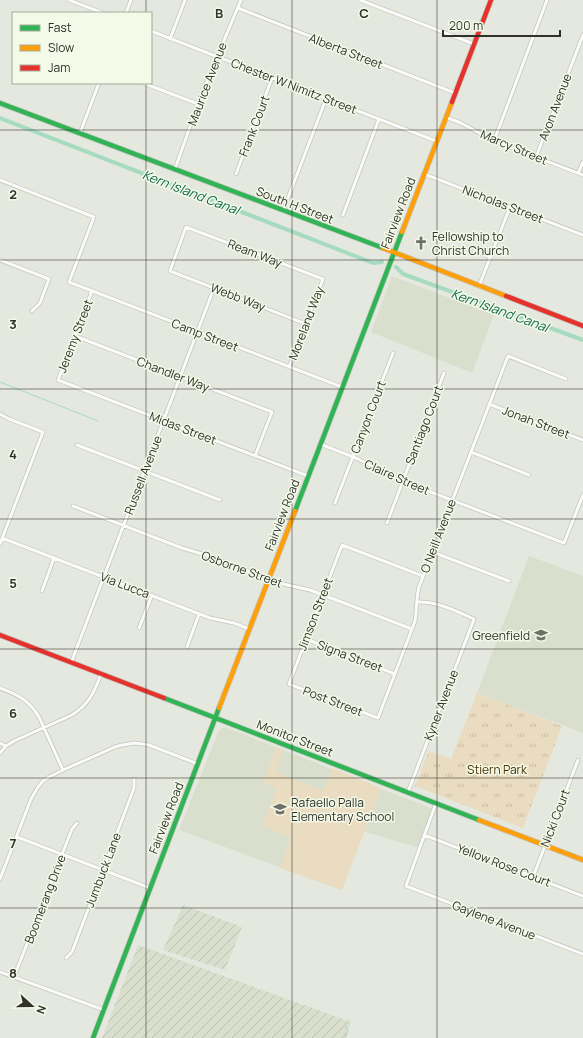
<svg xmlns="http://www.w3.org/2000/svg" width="583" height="1038" viewBox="0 0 583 1038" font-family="Manrope,sans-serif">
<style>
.built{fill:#dadfcd}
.industrial{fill:url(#industrial-furrows)}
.green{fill:#eadcc0}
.park{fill:url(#park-tufts)}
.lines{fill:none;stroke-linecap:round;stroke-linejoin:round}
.stream{stroke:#a7dbc1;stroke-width:1}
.canal{stroke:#a7dbc1;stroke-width:4}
.street-casing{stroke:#c2c5be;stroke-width:4.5}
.fast-casing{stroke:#c2c5be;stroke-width:6}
.slow-casing{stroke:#c2c5be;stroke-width:6}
.jam-casing{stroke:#c2c5be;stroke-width:6}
.street{stroke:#fbfcfa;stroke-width:3}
.fast{stroke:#30b455;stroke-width:4.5}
.slow{stroke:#ff9f0a;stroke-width:4.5}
.jam{stroke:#e5322d;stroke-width:4.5}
.grid{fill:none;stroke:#2f312a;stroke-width:1;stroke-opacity:0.55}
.labels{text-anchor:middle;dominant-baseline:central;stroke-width:3;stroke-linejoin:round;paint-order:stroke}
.street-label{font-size:12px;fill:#2f312a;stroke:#f4fae8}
.poi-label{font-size:12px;fill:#2f312a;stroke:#f4fae8;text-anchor:start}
.park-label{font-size:12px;fill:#483000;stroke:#f4fae8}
.water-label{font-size:13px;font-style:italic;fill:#0d674a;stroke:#f4fae8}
.grid-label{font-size:13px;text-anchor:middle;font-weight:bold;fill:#2f312a;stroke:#f4fae8;stroke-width:3;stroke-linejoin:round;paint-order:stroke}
</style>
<defs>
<pattern id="industrial-furrows" width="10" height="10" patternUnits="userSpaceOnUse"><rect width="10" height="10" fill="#dadfcd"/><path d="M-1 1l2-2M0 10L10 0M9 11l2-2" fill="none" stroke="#bbc0b0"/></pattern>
<pattern id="park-tufts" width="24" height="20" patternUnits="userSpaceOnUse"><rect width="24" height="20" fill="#eadcc0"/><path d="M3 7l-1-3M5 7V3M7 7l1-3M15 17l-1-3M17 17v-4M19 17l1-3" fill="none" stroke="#c9bda5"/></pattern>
</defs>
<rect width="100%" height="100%" fill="#e5e8de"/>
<path class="built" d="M392,276l102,39 -22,58 -101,-41z
M529,556l54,20v157l-106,-40z
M225,727l208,82 -16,38 -52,-15 4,-13 -28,71 -162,-60 40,-100z"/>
<path class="industrial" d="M183,905l59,22 -17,43 -62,-20z
M138,945l213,77 -6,16h-243z"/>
<path class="green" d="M276,748l7,2 -8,22 48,19 9,-23 49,20 -39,102 -62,-22 11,-31 -29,-11 15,-38 -14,-5z"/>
<path class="park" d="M477,693l85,33 -39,102 -108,-42 14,-35 22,8z"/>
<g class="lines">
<path class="stream" d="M0,382l98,39
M345,1023l3,8 -3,7"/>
<path class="canal" d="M0,118l373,145 9,-1
M396,267l7,7 180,66"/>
<g class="street-casing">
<path id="street" d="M69,0l34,13
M360,0l114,44
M238,8l217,85
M126,13l5,-13
M151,31l285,110
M170,39l15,-39
M143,83l55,21
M445,117l16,6 33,18 89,34
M80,133l19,-50
M494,141l53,-141
M536,157l47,-122
M175,169l23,-65 19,-47 24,-57
M578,173l5,-11
M236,174l36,-96
M424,174l159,61
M0,180l94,37 -25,65 273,105
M283,211l43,-112
M343,215l36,-96
M474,251l17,6
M0,260l49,19 -9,24 -8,8
M479,286l31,-79
M92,291l-34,89 250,96
M75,336l197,76 -17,44
M289,367l34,-88 -137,-52 -16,44 136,53
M489,404l94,36
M0,414l9,5 34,13 -43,112
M320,444l36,14 46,23 162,62 19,-48
M77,445l143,55
M471,452l58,23
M335,503l58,-150
M73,506l109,42 27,8 74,28 27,6 102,39
M387,523l57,-150
M2,538l208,80 24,5 15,6
M432,552l77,29
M423,576l-81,-31 -53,139 89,34 37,-97c2,-12 1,-23 4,-34l89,-231 58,23
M42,591l12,-33
M139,628l13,-33
M306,639l89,35
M187,647l12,-33
M71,663l143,-375
M0,688c18,7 29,12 39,29l24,53
M0,743l6,3
M0,753l6,-7 8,-5 58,-26c17,-11 22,-22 29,-41
M408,792l66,-173c-18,-8 -37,-18 -57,-17
M436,803l-30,83 177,68
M424,835l159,61
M17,837l133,51
M533,877l45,-117
M0,879l31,-80 7,-12 5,-6 6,-4 14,-7 52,-23 7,-2 13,-2 14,2 49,19
M66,958l6,-6 62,-164v-9
M0,972l104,38
M14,977l58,-148 5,-6"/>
</g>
<g class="fast-casing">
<path id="fast" d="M0,103l383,145
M295,511l107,-279
M164,698l315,122
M93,1038l126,-330"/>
</g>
<g class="slow-casing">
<path id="slow" d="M402,232l50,-130
M383,248l123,48
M219,708l76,-197
M479,820l104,40"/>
</g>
<g class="jam-casing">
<path id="jam" d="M452,102l39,-102
M506,296l77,30
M0,635l164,63"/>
</g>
<use href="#street" class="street"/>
<use href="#fast" class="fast"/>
<use href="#slow" class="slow"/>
<use href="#jam" class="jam"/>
</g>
<path class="grid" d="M146,0v13M292,0v1038M437,0v1038M146,83v955M0,130h583M0,260h583M0,389h583M0,519h583M0,649h583M0,778h583M0,908h583"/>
<defs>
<g id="church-bare" transform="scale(1.08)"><path d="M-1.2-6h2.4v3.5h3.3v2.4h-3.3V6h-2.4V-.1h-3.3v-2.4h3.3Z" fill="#6f7169" stroke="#f4fae8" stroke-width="2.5" paint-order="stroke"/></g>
<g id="school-bare" transform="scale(1.08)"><path d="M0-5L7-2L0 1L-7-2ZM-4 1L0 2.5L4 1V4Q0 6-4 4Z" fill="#6f7169" stroke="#f4fae8" stroke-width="2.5" paint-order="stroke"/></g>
</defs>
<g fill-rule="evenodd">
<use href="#church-bare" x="421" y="243"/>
<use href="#school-bare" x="541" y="635"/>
<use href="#school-bare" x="280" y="809"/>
</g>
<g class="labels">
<g class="street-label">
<text transform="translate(346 51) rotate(21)">Alberta Street</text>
<text transform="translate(207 84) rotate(-69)">Maurice Avenue</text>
<text transform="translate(294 86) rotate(21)">Chester W Nimitz Street</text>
<text transform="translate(555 107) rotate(-69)">Avon Avenue</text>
<text transform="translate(254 126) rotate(-69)">Frank Court</text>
<text transform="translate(514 147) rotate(23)">Marcy Street</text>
<text transform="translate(503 204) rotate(21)">Nicholas Street</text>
<text transform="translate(295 205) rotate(21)">South H Street</text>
<text transform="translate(398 213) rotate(-69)">Fairview Road</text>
<text transform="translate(255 253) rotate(21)">Ream Way</text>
<text transform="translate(238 297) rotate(21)">Webb Way</text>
<text transform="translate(306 323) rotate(-69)">Moreland Way</text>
<text transform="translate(205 335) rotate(21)">Camp Street</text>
<text transform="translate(75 336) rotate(-69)">Jeremy Street</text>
<text transform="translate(173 374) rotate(21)">Chandler Way</text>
<text transform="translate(368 417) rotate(-69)">Canyon Court</text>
<text transform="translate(536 422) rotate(21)">Jonah Street</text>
<text transform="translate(424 425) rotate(-69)">Santiago Court</text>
<text transform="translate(183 428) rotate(21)">Midas Street</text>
<text transform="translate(143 475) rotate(-69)">Russell Avenue</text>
<text transform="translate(397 477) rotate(24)">Claire Street</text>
<text transform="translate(282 515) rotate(-69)">Fairview Road</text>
<text transform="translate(438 536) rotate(-69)">O Neill Avenue</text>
<text transform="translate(242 569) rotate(20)">Osborne Street</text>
<text transform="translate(125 585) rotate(21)">Via Lucca</text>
<text transform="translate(315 614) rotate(-69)">Jimson Street</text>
<text transform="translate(350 656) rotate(21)">Signa Street</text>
<text transform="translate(333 701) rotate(21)">Post Street</text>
<text transform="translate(441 705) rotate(-69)">Kyner Avenue</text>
<text transform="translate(295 738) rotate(21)">Monitor Street</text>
<text transform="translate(166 818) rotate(-69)">Fairview Road</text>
<text transform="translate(555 818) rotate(-69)">Nicki Court</text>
<text transform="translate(504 865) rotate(21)">Yellow Rose Court</text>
<text transform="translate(103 870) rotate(-69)">Jumbuck Lane</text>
<text transform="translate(45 899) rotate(-69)">Boomerang Drive</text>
<text transform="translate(494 920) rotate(21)">Gaylene Avenue</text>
</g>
<g class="poi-label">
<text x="432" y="236">Fellowship to<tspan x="432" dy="14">Christ Church</tspan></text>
<text x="530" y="635" text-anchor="end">Greenfield</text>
<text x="291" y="802">Rafaello Palla<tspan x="291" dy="14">Elementary School</tspan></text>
</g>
<g class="park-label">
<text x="497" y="769">Stiern Park</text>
</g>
<g class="water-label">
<text transform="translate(191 192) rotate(21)">Kern Island Canal</text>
<text transform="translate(500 310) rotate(20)">Kern Island Canal</text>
</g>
</g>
<g class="grid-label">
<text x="219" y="18">B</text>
<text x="364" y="18">C</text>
<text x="13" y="199">2</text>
<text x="13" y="329">3</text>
<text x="13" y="459">4</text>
<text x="13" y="588">5</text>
<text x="13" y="718">6</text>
<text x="13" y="848">7</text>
<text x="13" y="978">8</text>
</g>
<rect x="12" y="12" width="140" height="72" fill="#f4fae8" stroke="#a5aa9c"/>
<rect x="20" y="25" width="20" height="6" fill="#30b455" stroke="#a5aa9c"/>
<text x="48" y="32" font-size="12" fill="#2f312a">Fast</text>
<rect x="20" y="45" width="20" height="6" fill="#ff9f0a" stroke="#a5aa9c"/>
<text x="48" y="52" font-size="12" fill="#2f312a">Slow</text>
<rect x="20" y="65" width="20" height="6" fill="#e5322d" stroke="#a5aa9c"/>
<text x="48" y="72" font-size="12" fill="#2f312a">Jam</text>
<g transform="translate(32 1006) rotate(111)" stroke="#f4fae8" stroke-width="3" paint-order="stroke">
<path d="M0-3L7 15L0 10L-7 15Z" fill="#2f312a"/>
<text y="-6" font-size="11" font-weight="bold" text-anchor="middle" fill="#2f312a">N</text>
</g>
<path d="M443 30v6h117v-6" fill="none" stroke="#2f312a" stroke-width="2"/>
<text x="449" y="30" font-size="12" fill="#2f312a" stroke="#f4fae8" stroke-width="3" paint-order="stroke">200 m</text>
</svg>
